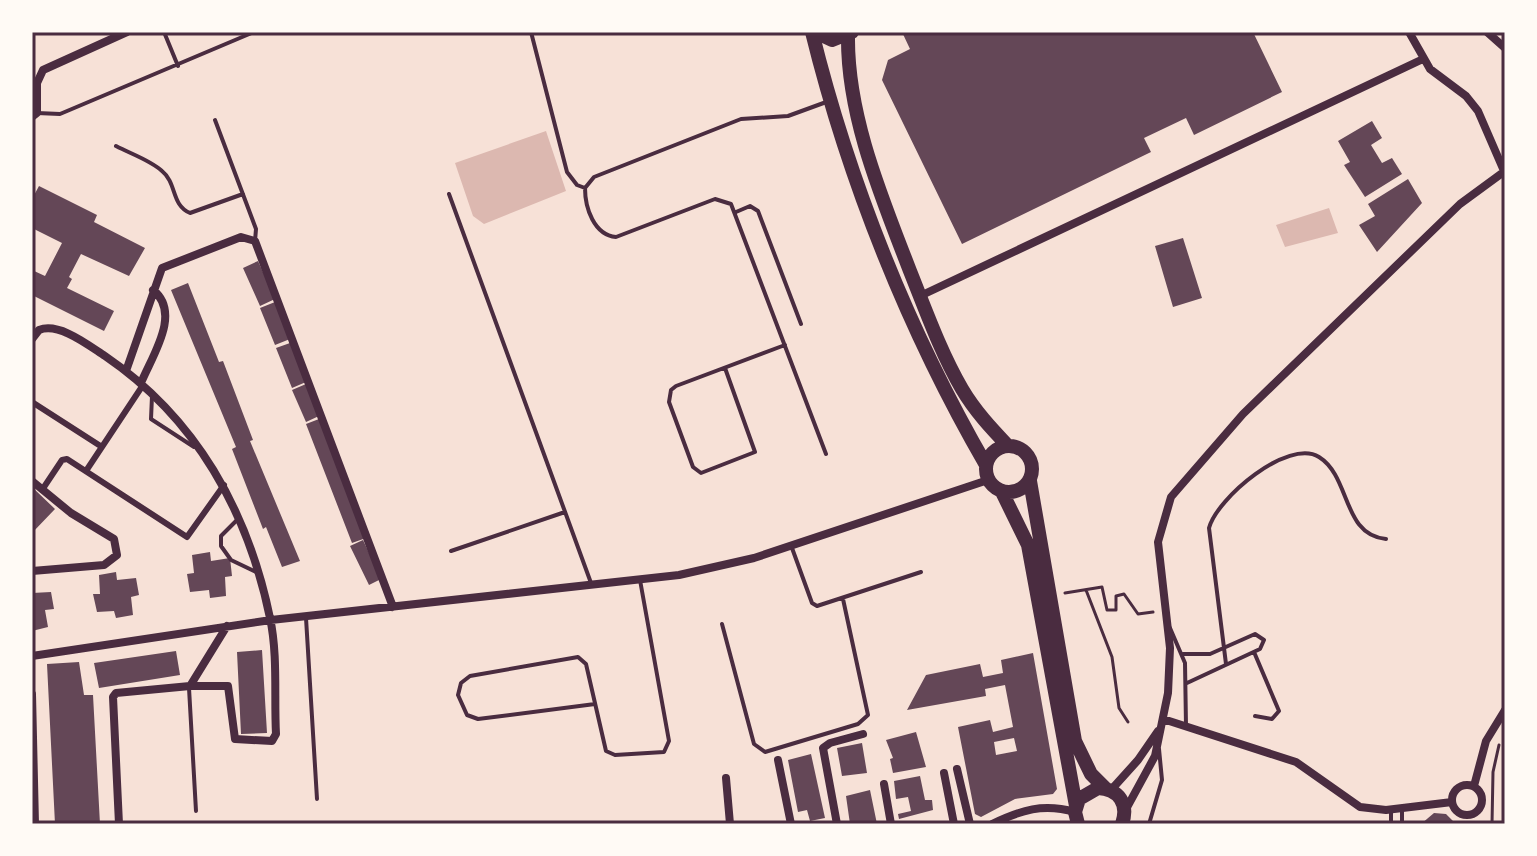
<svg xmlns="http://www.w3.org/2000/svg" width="1537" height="856" viewBox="0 0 1537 856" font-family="Commissioner,sans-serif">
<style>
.water{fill:#dcb8b0}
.building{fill:#644757;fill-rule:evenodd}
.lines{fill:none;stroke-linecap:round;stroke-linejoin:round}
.path{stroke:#4a2c40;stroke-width:3}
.service{stroke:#4a2c40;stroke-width:4}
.pedestrian{stroke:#4a2c40;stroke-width:6}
.minor{stroke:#4a2c40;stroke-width:8}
.trunk{stroke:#4a2c40;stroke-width:14}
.neatline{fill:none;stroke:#4a2c40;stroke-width:3}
</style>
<rect width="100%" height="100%" fill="#f7e1d7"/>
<path class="water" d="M546,131l20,60 -82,33 -11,-8 -18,-53z
M1329,208l9,25 -53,14 -9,-22z"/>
<path class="building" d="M902,32h351l29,60 -88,43 -8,-17 -42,20 7,14 -189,92 -80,-164 6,-20 22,-11z
M1372,121l10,17 -11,7 11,18 10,-5 10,16 -37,23 -21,-32 6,-3 -12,-21z
M1408,179l14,24 -45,49 -18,-27 16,-9 -7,-12z
M39,186l58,29 -3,7 51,26 -16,28 -48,-22 -12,23 3,2 -5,9 47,23 -10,20 -72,-36v-25l13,6 17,-33 -30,-15v-29z
M1183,238l19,60 -29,9 -18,-61z
M258,261l17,38 -15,7 -17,-38z
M188,283l31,79 4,-1 30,79 -3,1 50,120 -18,6 -16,-40 -3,2 -31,-80 4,-2 -65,-157z
M275,302l15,37 -15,6 -15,-37z
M290,343l16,39 -14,6 -16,-40z
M306,384l13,32 -13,6 -14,-32z
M319,419l47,119 -14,5 -46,-119z
M32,487l23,22 -23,24z
M363,540l18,39 -12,6 -19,-39z
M210,552l1,9 19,-3 2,18 -7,1 1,19 -16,2 -1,-8 -19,2 -3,-18 7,-1 -2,-18z
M116,572l1,8 19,-2 3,17 -8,2 2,18 -17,3 -2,-7 -17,1 -4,-18h7l-1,-19z
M51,592l3,17 -9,1 3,17 -16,4v-38z
M262,650l5,83 -26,1 -4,-82z
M176,651l4,24 -81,13 -5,-25z
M1033,653l24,136 -4,5 -38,5 -34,18 -6,-3 -17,-87 32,-7 3,12 20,-5 -8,-42 -20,4 1,7 -79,14 19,-35 54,-11 3,13 20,-4 -2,-13zM1014,738l3,13 -21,4 -2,-13z
M79,662l5,33h9l7,129h-45l-8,-160z
M916,732l10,35 -33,6 -3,-14 3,-1 -7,-18z
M862,743l5,30 -25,3 -5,-28z
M811,754l14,64 -15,3 -3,-11 -9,2 -10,-52z
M920,776l5,24h7l1,10 -34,9 -1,-5 13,-3 -3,-14 -12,2 -2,-18z
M870,790l7,34h-27l-4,-28z
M1434,813l12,1 10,10h-35z"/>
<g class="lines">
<path class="path" d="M1086,590l26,67 7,51 9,14
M1065,593l37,-6 5,23h9v-14l8,-2 14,20 15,-2
M1492,824l1,-52 6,-27"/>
<path class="service" d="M164,32l14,34
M531,32l36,140 10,13 8,3
M37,113l23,1 194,-82
M215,120l41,109 -1,12
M116,146c15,8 34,14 46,25 15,12 9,34 28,42l53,-19
M449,194l142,389
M736,212l14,-6 8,5 43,113
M725,368l30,84 -54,21 -8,-6 -24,-65 2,-12 5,-4 109,-41
M152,396l-1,23 43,28
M826,454l-95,-250 -16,-5 -99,38c-22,-2 -31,-29 -31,-49l9,-11 147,-58 47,-3 41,-15
M238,519l-17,17v10l10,14 25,12
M792,548l20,55 5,3 104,-34
M451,551l114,-39
M306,618l11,181
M722,624l32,120 11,8 93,-28 10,-9 -25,-116
M1170,628l15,35 1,63
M1254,652l25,59 -7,8 -17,-3
M1183,654h27l45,-20 9,6 -4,9 -73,34
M1226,664l-17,-136c8,-30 79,-90 110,-71 32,20 23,78 67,82
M189,688l7,123
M595,704l-117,15 -11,-4 -9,-20 3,-12 9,-7 108,-19 8,7 20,87 9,4 49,-3 5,-11 -29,-161
M1391,812v12
M1149,824l13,-44 -3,-31
M1402,824v-14"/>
<path class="pedestrian" d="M32,402l70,45
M86,471l57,-86
M42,490l20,-30 5,-1 120,78 37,-52"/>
<path class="minor" d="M1409,32l21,37 36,27 12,15 26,60
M1487,32l18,16
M32,117l5,-4v-30l6,-13 84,-38
M920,296l503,-237
M32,339l7,-9c20,-8 49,15 66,26 91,62 143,155 165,262 8,37 4,79 6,116l-4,7 -37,-2 -7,-53h-38l-74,7 -3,4 6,127
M126,371l36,-103 79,-31 14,4 138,366
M141,383c11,-27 41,-70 12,-93
M32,481l39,32 43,26 3,16 -13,10 -72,6
M32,656l239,-36 408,-45 75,-17 234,-78
M190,686l37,-60
M32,694l3,130
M1163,719l133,43 64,45 26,3 66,-8
M778,760l13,64
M957,769l13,55
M944,773l10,51
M726,778l4,46
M884,784l7,40
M1452 800a15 15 0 1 1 30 0a15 15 0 1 1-30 0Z
M1474,786l12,-45 19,-31
M1111,790l27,-30 20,-29
M1125,811l30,-55 13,-63 2,-45 -12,-106 13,-45 72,-83 217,-210 45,-33
M837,824l-14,-76 7,-5 33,-9
M992,824c29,-14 51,-21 83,-12"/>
<path class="trunk" d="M812,32c37,150 97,300 174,433
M815,32l17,8 20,-8
M848,36c-1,80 34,162 62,235 16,40 31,82 52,118 13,22 29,39 46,57
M986 469a23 23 0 1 1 46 0a23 23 0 1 1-46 0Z
M1030,481l45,260 16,33 14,14
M1002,492l26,53 48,261
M1078,824l-3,-12 4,-13 19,-11c21,1 31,16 24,36"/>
</g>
<rect width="1537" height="856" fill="none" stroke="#fffaf5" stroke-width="68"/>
<rect x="34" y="34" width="1469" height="788" class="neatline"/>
</svg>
